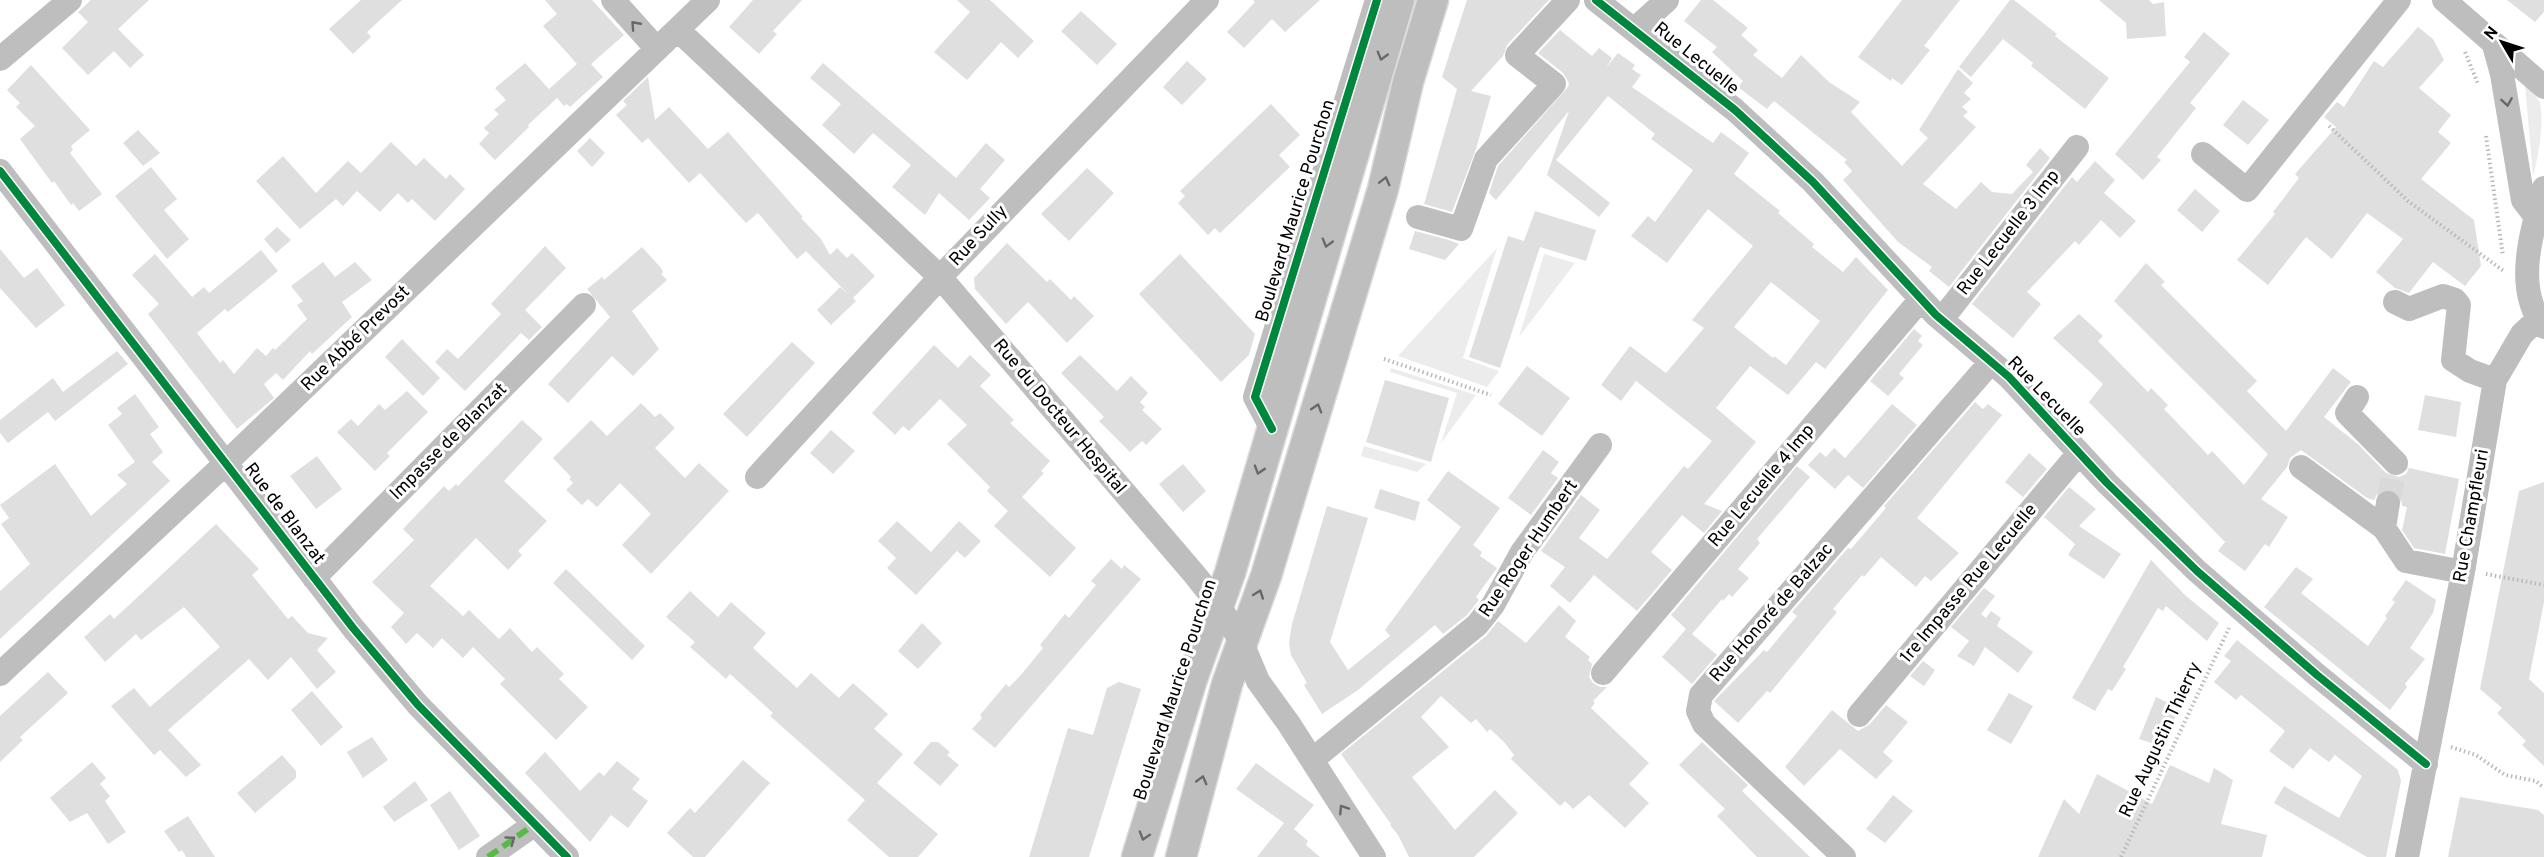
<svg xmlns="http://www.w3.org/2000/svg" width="2544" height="857" viewBox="0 0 2544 857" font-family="Overpass,sans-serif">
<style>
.green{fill:#ececec}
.building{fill:#dfdfdf;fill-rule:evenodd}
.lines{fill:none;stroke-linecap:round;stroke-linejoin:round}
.minor-tunnel{stroke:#d9d9d9;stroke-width:24;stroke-dasharray:24 12;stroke-linecap:butt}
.major-casing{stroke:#dbdbdb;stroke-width:33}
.path{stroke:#b9b9b9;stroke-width:4;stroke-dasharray:1.5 3;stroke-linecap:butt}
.minor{stroke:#bebebe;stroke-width:24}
.major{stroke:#bebebe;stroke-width:30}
.quiet{stroke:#58b947;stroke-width:6;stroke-dasharray:12 6;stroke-linecap:butt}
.cycleway-casing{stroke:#fff;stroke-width:11}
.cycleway{stroke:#00873e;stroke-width:8}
.oneway{stroke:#686868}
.labels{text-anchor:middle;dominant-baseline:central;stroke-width:6;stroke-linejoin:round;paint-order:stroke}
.street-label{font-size:18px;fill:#000;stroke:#fff}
</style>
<rect width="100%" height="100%" fill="#fff"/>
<path class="green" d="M2525,84c4,5 11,11 15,18 4,23 -1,52 -7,74z
M1497,248l-34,110 36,13 -12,16 -89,-31z
M1544,254l31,9 -56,74z
M1391,368l85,27 -35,48 16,-50 -67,-21z
M1364,446l62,18 -9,8 -56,-16z"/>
<path class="building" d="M91,0h58l-31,29 26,26 -14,13 -16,-17 -26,24 -26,-27 26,-26 -10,-10z
M361,0h41l-35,32 4,5 -18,17 -24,-25z
M545,0h47l32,35 -33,29 12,13 -33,30 -3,-3 -3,2 -7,-8 -29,27 1,2 -34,33 -16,-16 10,-11 -5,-5 15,-14 -5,-4 12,-10 -11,-12 30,-25 24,26 28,-25 -34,-38 14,-12z
M753,0h49l-29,31 4,3 -18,20 -30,-27z
M957,0h33l44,41 -16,17 -17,-16 -34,38 -33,-28 36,-40z
M1253,0h67l-35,32 -13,-13 -28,29 -17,-16 28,-30z
M1467,0h82l-42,45 -4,11 -32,35 20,5 -15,53 -24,63 -28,-8 33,-115 -15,-12z
M1701,0h12l35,28 -7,7 17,15 -5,5 29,23 19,-23 28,27 31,20 -9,10 51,54 26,-28 -9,-8 39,-61 15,14 -9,10 7,6 -9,8 6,5 -5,4 13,11 -53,57 33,25 25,-27 11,10 20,2 21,-22 -7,-7 14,-17 10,10 -101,129 -20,-16 3,-4 -34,-25 -55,-62 9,-9 -8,-9 3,-2 -73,-59 -7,8 -29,-22 5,-6 -31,-29 5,-5 -33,-26z
M1902,0h58l-36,46 6,4 -28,35 -10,-7 -1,3 -33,-24z
M2010,0h4l43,34 -2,2 54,42 -24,31 -54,-43 2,-3 -30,-24 -32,38 -12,-10z
M2099,0h50l4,4 11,-2 2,34 -39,3 -1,-16z
M2507,0h37v12l-9,10z
M1081,11l36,33 -20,21 -36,-34z
M2418,27l15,12 11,21 -25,28 32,27 -13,17 13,11 -30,36 53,41 7,46 -16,20 -32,-24 -24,31 -14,-5 -19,-16 27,-33 -36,-26 -35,46 -26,-22 -38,48 -31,-25 38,-46 -2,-2 26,-34 -4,-4 41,-47 -12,-10 13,-15 7,5 30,-46 9,6z
M1560,30l32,26 7,-8 13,10 -6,10 12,-15 17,12 -3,4 9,6 -9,12 81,56 8,-11 28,21 -15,21 46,37 -2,2 36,31 -2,3 31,25 13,-15 32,33 -63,79 -9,-7 -28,33 -38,-29 -34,42 40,34 -52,62 18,7 -18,22 -22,-18 -31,37 21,18 -35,41 -43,-36 -24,28 -20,-17 15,-19 -24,-16 40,-56 19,15 -21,28 28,21 77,-93 4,3 24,-28 -76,-60 -15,20 -20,-16 29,-39 36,27 38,-45 -12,-8 61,-74 -45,-37 -41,54 -36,-27 17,-20 7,6 38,-52 -42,-31 4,-5 -47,-38 -52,64 54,43 -11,14 -52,-42 22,-64 -73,89 -7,-7 9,-27 70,-79 1,-4 -6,-10 -25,-20zM1771,282l49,39 -34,44 -12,-9 -1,2 -39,-31z
M2204,32l26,22 -40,49 6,5 -39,49 4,3 -18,20 -28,-26 75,-92 -6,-5z
M1187,61l20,18 -25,26 -19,-18z
M823,63l133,115 30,-35 19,17 -25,29 10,9 -21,22 -30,-27 -14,22 -33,-28 19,-22 -38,-32 -19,21 -32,-29 19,-21 -31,-26z
M31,65l59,65 -19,16 2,4 -3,3 32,41 -23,17 -6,-8 -2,2 -17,-24 -2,2 -32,-44 15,-13 -19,-19 4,-4 -13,-13z
M648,77l7,43 14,-13 39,42 20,-17 75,85 -2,1 20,21 9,16 7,-7 10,10 5,-5 23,23 -22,22 3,3 -25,24 -14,-15 23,-23 9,8 -43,-44 -9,8 -39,-46 -12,10 -46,-50 -11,10 -41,-45 -6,5 -26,-28 11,-10 -4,-4z
M2243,100l26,20 -21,25 -25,-20z
M1271,104l29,31 -21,20 11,12 -70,66 -5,-5 -7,7 -30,-32 7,-7 -5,-5z
M138,130l22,23 -17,13 -20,-23z
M590,138l15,15 -13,14 -15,-16z
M391,142l25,24 8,-8 22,21 4,-5 15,15 -30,32 -23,-22 -4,4 -10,-10 -18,19 -23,-21 -14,15 -7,-7 -36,30 -44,-48 27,-25 33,37 32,-32 13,12z
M2095,161l20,19 -11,13 32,28 -16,17 -19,-18 -22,25 -4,-4 -48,51 14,12 -28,34 -41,-34 100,-127 5,5z
M151,167l26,32 -13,11 25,29 -22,20 -52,-63z
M1087,168l27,25 -45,48 -28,-27z
M2195,189l25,22 -18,21 -25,-22z
M1535,211l61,19 -10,31 -46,-14 -40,121 -31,-11 39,-121 16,5z
M277,227l14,13 -15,13 -12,-14z
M1415,231l34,9 10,4 -14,16 -36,-11z
M1007,243l40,39 3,-3 21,21 3,-4 20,20 -27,27 -39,-41 -22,22 -31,-35 -1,-11z
M545,246l21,22 -41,42 17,17 -13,13 -8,-7 -56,58 -30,-29 12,-13 11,10 43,-45 -10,-10z
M642,247l19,21 2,4 -2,2 6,6 -35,31 27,38 -26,27 -21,-20 -44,47 -20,-19 62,-67 -23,-28 15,-12 2,3z
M0,249l24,29 13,-10 28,37 -29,23 -36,-40z
M261,250l17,21 -50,41 -3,-3 -28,24 23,30 3,-3 11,14 23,-26 9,8 7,-8 2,2 32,-31 -10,-14 6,-4 -12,-15 32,-24 12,15 20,-15 17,18 -30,22 10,15 -40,37 -2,-3 -27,29 -7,-7 -12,11 10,14 -37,31 -89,-115 11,-10 -27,-29 23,-21 37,43 12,-10 5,6z
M1180,254l75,80 -6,21 -28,27 -82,-88z
M2146,263l19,19 -4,3 96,96 -10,10 39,40 47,-63 18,14 -27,35 35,28 27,28 13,4 7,-3 3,-6 50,11 -14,75 -31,-6 -12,-18 5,-23 -5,-1 -1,-9 -5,-5 -13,-2 -6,4 -3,6 -7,-2 -66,-48 -11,8 -3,9 -26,32 27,18 -19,30 -4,-3 -20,27 -27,-20 7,-9 -136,-140 14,-18 -50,-46 26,-24 24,22 -5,5 50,51 3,-4 17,17 -4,4 44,46 4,-4 32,34 24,-31 -154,-153z
M1914,329l8,7 -4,5 5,4 -24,29 5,4 -16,18 -18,-15z
M402,339l38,39 -17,18 -38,-39z
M792,342l23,21 -68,74 -24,-23z
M934,345l24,23 12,-13 21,20 -11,11 34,34 -4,3 40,38 -9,10 3,2 -22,24 54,51 -26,29 -56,-51 14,-15 -21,-20 3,-4 -43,-43 20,-19 -27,-26 -31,32 -6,-5 -8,9 -23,-22z
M117,351l11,13 -73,57 -7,-9 -40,31 -8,-10v-13l53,-42 10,14z
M1080,355l37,36 14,-15 17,17 -8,9 5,5 -3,3 20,19 -16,16 -4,-4 -12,11 -31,-31 5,-4 -43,-44z
M1527,366l43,32 -28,38 -44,-32z
M1385,380l64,18 -18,64 -65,-20z
M407,391l21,21 -41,41 3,3 -15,15 -38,-39 14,-13 7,7 21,-22 6,6z
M135,394l24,33 -9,7 13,18 -11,10 18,19 -170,158v-48l30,-27 -29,-40 8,-6 -9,-13 55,-41 36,52 36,-32 -10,-9 18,-13 -27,-37 14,-11 -5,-6z
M2425,395l36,7 -5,35 -38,-7z
M1975,402l8,7 5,-5 14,11 -85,103 42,35 -28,28 -6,-5 -9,11 -35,-30 -17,20 -2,-2 -29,34 4,3 -67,81 -3,-2 -29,32 -24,-22 50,-51 3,2 30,-36 -5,-4 56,-64 3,1 35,-41 -2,-2z
M641,403l14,14 5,-4 15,15 -20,20 30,30 14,-15 30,28 -78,83 -29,-29 29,-31 -31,-31 -23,24 -9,-8 -6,6 -16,-15 7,-7 -4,-4 2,-2 -18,-19 38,-38 16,16z
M1892,404l25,21 -54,63 -15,-13 -13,14 -27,-24 12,-13 6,5 8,-9 11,10z
M522,420l21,19 -39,42 43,40 -29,30 4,4 -14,15 -32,-32 -46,48 33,30 6,-6 30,29 11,-11 22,24 5,-5 27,27 -5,5 29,28 -32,33 -56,-56 5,-5 -32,-32 -10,11 -21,-20 -9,10 -16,-15 -11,11 -15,-17 13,-14 -32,-31 42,-42 -11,-11 41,-43 5,5 7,-7 2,2z
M831,430l24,21 -22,23 -23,-21z
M1543,450l16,12 -8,11 7,5 -27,37 -23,-17z
M2029,453l18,16 -24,28 -18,-15z
M317,456l25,33 -26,20 -26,-33z
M1183,464l23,27 -23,21 -24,-28z
M1797,466l13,11 -53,62 3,4 -22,26 11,9 -17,19 -3,-3 -6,7 -1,-2 -30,35 25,21 -25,29 -30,-27 24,-28 -15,-14z
M1448,471l52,37 -27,37 9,7 -2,4 17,12 -21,29 3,3 -12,15 -24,19 -8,-9 -77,65 -36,24 -18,-29 3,-2 -16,-28 -2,-12 3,-19 35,-118 41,12 -38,124 18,28 42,-34 -5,-6 76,-103 -34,-27z
M2544,482v120l-15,77 15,14v73l-22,-21 4,-4 -29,-28 5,-5 -22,-19 39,-198z
M2069,487l27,22 -17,17 42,28 -17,25 -36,-24 7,-11 -31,-27z
M1380,489l40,13 -5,19 -41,-13z
M897,521l34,31 28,-31 22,20 -16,17 -8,-7 -41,44 -29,-27 9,-10 -18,-17z
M216,524l43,45 -7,6 36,44 4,-3 16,17 20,5 -11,12 19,22 -19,17 -26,-32 -23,23 -19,-21 -81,71 33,35 -15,12 -26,-27 -6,5 -43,-49 23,-18 16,19 70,-60 -36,-40 -43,33 -5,-6 -31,28 -21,-25 26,-23 4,5z
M1111,559l11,10 2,-4 17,14 -146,169 -23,-19 10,-11 -2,-3 26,-31 3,3 11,-11 23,-28 -3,-3 25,-31 4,4 27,-33 -5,-4z
M2151,560l35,36 33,27 -12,18 -41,-35 -3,5 -5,-3 -35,59 3,2 -14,22 -4,-2 -13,22 -23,-13z
M2296,567l17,12 -12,14 67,53 19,-28 -2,-2 10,-14 -3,-2 14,-20 30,20 -3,13 -23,35 15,11 -20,25 2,3 -17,23 -126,-103z
M566,569l79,77 -13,14 -79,-77z
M1984,588l11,8 -14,18 5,4 5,-7 10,7 -4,8 36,26 -15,21 -33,-26 -11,19 -17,-10 12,-15 -18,-14z
M690,591l28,26 13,-15 35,31 -13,15 44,40 14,-15 28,25 14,-15 35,31 -14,15 29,25 -26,29 61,51 -20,23h-29l-42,-37 18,-20 -95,-84 3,-3 -43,-39 -4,5 -36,-32 5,-5 -29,-25z
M1559,605l17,16 -11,16 25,20 -2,3 4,4 -3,13 4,6 7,4h7l-14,14 2,2 -4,5 58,55 -20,21 20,19 -24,25 -36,-33 -16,14 -8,-8 -5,5 -49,-47 3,-4 -10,-13 -14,-13 -3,3 -11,-13 -5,4 -30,-27 -20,21 28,30 -37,30 43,53 40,-40 23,23 -44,44h-65l-11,-22 -8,-10 1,-1 -50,-70 145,-118 12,-15 28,22z
M922,623l20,20 -24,26 -20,-18z
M2237,640l161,130 3,11 -15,76h-19l-93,-54 10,-17 55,32 23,-42 -27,-21 -6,7 -19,-14 -17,21 -24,-18 16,-20 -44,-36 -5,5 -22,-18 17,-21 -7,-5z
M1923,661l12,9 -11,16 -14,-10z
M48,672l20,21 -48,44 3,3 -23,22v-46z
M1119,682l22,7 -52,168h-60l39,-129 25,7 14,-47z
M312,691l31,36 -22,19 -30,-36z
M2009,693l24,13 -22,38 -24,-14z
M2156,697l23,11 -15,39 -25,-8z
M1886,705l22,17 -25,30 10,9 -17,18 -36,-30 -36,37 -19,-19 47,-57 26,21 12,-7z
M372,737l16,23 -25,18 -16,-26z
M931,742h7l12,10 -3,3 12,10 -19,21 -27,-23z
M1702,742l46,43 -6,6 68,66h-53l-40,-41 8,-7 -46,-44z
M545,752l35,39 19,-19 5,4 13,-15 23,18 -8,10 16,12 -20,27 -17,-13 -21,27 -65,-69z
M282,755l14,16v7l-41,35 -18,-20z
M743,760l27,23 -65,74h-12l-26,-24 23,-25 5,5z
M92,762l14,16 -6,6 10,12 -5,5 21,31 -18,12 -21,-31 -17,9 -20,-24z
M1256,763l58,42 -20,24 14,12 -2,4 14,12h-63l27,-34 -48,-34z
M2170,765l39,18 5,-15 19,12 -12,44 46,11 -5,22h-224l26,-58 15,15 18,-40 55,30z
M415,781l13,19 -34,22 -11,-15z
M450,791l30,45 -21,14 -29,-45z
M1893,795l20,16 -28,32 -19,-14z
M2460,797l78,13 6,5v42h-96z
M188,816l27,41h-29l-4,-7 -3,2 -15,-21z"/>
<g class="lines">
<path class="minor-tunnel" d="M2388,503l8,-40"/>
<g class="major-casing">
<path id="major" d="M1137,857l55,-178 38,-106 169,-573
M1181,857l46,-173 39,-108 117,-387 25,-107 25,-82"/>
</g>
<path class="path" d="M2465,52l13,32
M2329,126l79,75 97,71
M2486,136l17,120
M1384,359l107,36
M2486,574l58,11
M2451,747l25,8 29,20 31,6 8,7
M2121,857l108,-229"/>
<path class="minor" d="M613,0l44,49
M1596,0l139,110 78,72 123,133 73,62 98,106 90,88 120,104 109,89
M2444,0l100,87
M1635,29l32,-29
M678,30l262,247 255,298 23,29 24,39 16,38 31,43 85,133
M2494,45l8,29 21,126 13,17
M0,59l70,-59
M2203,154l44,36 152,-190
M0,171l353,457 65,77 149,152
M2544,188c-12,42 -31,101 0,139
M1418,217l43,12 25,-70 68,-75 -37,-29 51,-55
M2395,302l14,7 34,-13 12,4 4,5 -6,55 17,11 25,9
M1942,319l135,-172
M2357,397l-10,16 49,50
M1272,429l-17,-32 122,-397
M2301,467l83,61 22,33 57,11
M757,477l187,-204 263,-273
M2384,528l4,-25
M314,578l270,-273
M1603,673l318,-374
M0,674l226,-211 482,-463
M1859,715l220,-262
M1312,760l165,-135 16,-20 29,-53 78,-107
M488,857l47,-33
M1844,857l-140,-133 -6,-13 3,-16 290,-333
M2407,857l56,-285 32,-192 27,-46 16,-15"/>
<use href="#major" class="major"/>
<path class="quiet" d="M488,857l47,-33"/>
<g class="cycleway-casing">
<path id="cycleway" d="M1596,0l139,110 78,72 123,133 73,62 98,106 90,88 120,104 109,89
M0,171l353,457 65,77 149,152
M1272,429l-17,-32 122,-397"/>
</g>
<use href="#cycleway" class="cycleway"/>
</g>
<defs><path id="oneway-chevron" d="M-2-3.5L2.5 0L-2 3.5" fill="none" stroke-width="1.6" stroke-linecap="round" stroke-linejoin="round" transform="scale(1.5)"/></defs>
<g class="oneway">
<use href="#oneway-chevron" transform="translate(635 25) rotate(-132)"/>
<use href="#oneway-chevron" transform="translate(1382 56) rotate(106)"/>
<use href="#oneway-chevron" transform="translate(2507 102) rotate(81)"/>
<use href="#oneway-chevron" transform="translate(1385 181) rotate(-76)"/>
<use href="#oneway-chevron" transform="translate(1327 243) rotate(106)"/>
<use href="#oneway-chevron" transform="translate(1317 408) rotate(-73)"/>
<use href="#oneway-chevron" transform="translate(1259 470) rotate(107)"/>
<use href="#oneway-chevron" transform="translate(1259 594) rotate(-70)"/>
<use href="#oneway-chevron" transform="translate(1202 780) rotate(-75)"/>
<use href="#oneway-chevron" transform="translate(1343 809) rotate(-123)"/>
<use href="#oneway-chevron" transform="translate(1144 836) rotate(107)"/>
<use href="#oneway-chevron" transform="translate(511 840) rotate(-36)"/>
</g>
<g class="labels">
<g class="street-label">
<text transform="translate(1696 59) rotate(39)">Rue Lecuelle</text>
<text transform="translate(1296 211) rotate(-73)">Boulevard Maurice Pourchon</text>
<text transform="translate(2009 233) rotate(-52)">Rue Lecuelle 3 Imp</text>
<text transform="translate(979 236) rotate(-47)">Rue Sully</text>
<text transform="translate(356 339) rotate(-44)">Rue Abbé Prevost</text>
<text transform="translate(2046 397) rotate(46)">Rue Lecuelle</text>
<text transform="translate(1059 417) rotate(50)">Rue du Docteur Hospital</text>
<text transform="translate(449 442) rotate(-45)">Impasse de Blanzat</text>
<text transform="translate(1762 486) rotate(-50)">Rue Lecuelle 4 Imp</text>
<text transform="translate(284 514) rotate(53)">Rue de Blanzat</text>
<text transform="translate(2472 516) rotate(-80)">Rue Champfleuri</text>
<text transform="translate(1529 549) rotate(-56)">Rue Roger Humbert</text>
<text transform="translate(1969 584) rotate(-50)">1re Impasse Rue Lecuelle</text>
<text transform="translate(1772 613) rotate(-49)">Rue Honoré de Balzac</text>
<text transform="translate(1176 690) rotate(-72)">Boulevard Maurice Pourchon</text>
<text transform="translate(2161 740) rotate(-65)">Rue Augustin Thierry</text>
</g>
</g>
<g transform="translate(2502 42) rotate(309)" stroke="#ffffff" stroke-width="4.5" paint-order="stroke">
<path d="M0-4.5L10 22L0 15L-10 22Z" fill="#000000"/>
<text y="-9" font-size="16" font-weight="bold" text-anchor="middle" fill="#000000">N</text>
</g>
</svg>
